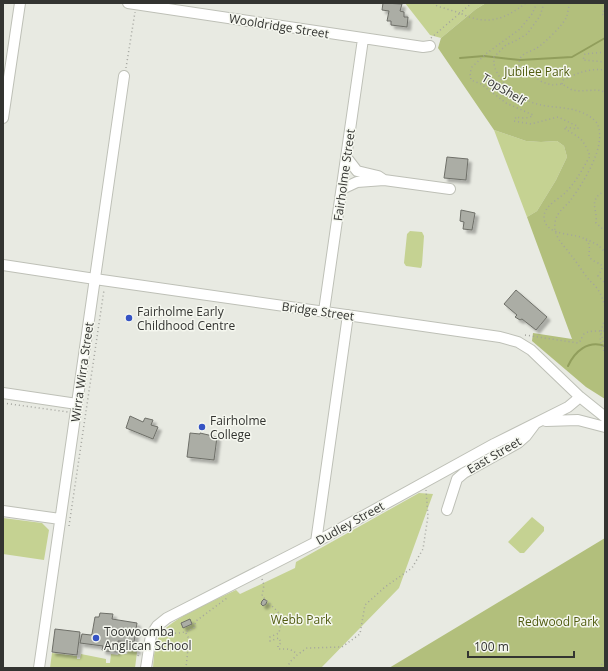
<svg xmlns="http://www.w3.org/2000/svg" width="608" height="671" viewBox="0 0 608 671" font-family="'Open Sans',sans-serif">
<style>
.green{fill:#c5d292}
.forest{fill:#b2bf7c}
.lines{fill:none;stroke-linecap:round;stroke-linejoin:round}
.stream{stroke:#919e5c;stroke-width:2}
.building{fill:#abada5;stroke:#6e6f68;filter:url(#shadow)}
.minor-casing{stroke:#bec0b7;stroke-width:12}
.path{stroke:#a3a49e;stroke-width:1.5;stroke-dasharray:1 3;stroke-linecap:butt}
.minor{stroke:#fff;stroke-width:10}
.poi-dot{fill:#3553c4;stroke:#f5f7ef;stroke-width:1.5}
.labels{text-anchor:middle;dominant-baseline:central;stroke-width:3;stroke-linejoin:round;paint-order:stroke}
.street-label{font-size:12px;fill:#333431;stroke:#f5f7ef}
.park-label{font-size:12px;fill:#525d12;stroke:#f5f7ef}
.poi-label{font-size:12px;fill:#333431;stroke:#f5f7ef;text-anchor:start}
</style>
<defs>
<filter id="shadow"><feDropShadow dx="3.5" dy="3.5" stdDeviation="1" flood-color="#0004"/></filter>
</defs>
<rect width="100%" height="100%" fill="#e8eae2"/>
<path class="green" d="M405,3h81l-10,6 -35,29 -11,-3z
M494,130l32,11 15,1 16,-1 7,5 3,11 -11,23 -19,31 -10,6z
M410,231l12,1 2,4 -2,29 -1,3 -15,-2 -2,-3 3,-29z
M419,493l14,1 -34,94 -78,80h-168c1,-10 1,-24 7,-33 9,-16 58,-36 76,-45l4,4 55,-26 1,-6z
M532,517l12,10v4l-20,22h-4l-12,-11z
M3,518l39,5 7,7 -5,30 -41,-6z
M128,650l9,2 -2,16h-85l2,-15 25,3v3h3l1,-5 25,5v4h4l1,-9 7,1 1,-2 8,1z"/>
<path class="forest" d="M486,3h119v396l-19,-12 -54,-46 1,-8 39,6 -45,-122 10,-6 19,-31 11,-23 -3,-11 -7,-5 -16,1 -15,-1 -32,-11 -56,-82 3,-10 35,-29z
M605,538v130h-216z"/>
<g class="lines">
<path class="stream" d="M460,58l24,-2 36,4 52,-3 33,-19
M568,366c7,-15 20,-26 37,-20"/>
</g>
<path class="building" d="M383,3l19,1 -2,7 4,1v5h4l-1,10 -16,-2v-4h-4l2,-10 -7,-1z
M447,157l21,2 -2,21 -22,-2z
M461,210l14,3 -3,17 -9,-1 1,-7 -4,-1z
M516,290l31,27 -11,13 -14,-11 -2,1 -5,-3 2,-2 -13,-11z
M130,416l13,6 2,-4 8,2 -2,5 7,2 -5,12 -27,-11z
M190,433l10,1v-1l17,4 -3,23 -27,-3z
M264,599l3,2 -1,3 -3,2 -2,-2 1,-3z
M100,613l13,1 -1,5 25,4 -3,19 -16,-1v4l19,3v3l-20,-2v3l-11,-1 -4,-1 1,-4 -23,-3 2,-9 9,1 1,-1 3,-17h4z
M190,619l2,5 -9,4 -2,-5z
M55,629l25,3 -3,23 -25,-3z"/>
<g class="lines">
<g class="minor-casing">
<path id="minor" d="M128,3l295,44 7,-1
M3,118l17,-115
M347,158l10,13 21,5 6,4
M342,189l15,-7 27,-2 66,9
M3,265l92,14 405,58 18,5 13,8 49,47 25,20
M324,311l39,-272
M3,393l74,11
M546,421l32,-1 27,7
M447,510l10,-31 7,-6 54,-30 8,-7 9,-12
M3,511l57,8
M316,542l32,-227
M39,668l85,-592
M146,668l5,-33 6,-9 10,-8 149,-76 178,-98 74,-37 12,-10"/>
</g>
<path class="path" d="M433,3l4,3 23,7 12,-10
M537,3l-5,11 -12,15 -33,24 -15,14 -2,6 1,7 10,4 25,19 27,12c-4,4 -12,3 -17,2l-2,4 17,3 27,-7 19,9 1,2 -1,1 -12,-2 -1,1c15,10 19,9 26,28 -7,12 -14,26 -24,36 -6,6 -16,11 -20,18 -2,3 -2,6 -2,9 4,19 34,13 42,21 5,4 3,11 3,17 8,9 19,4 9,19l7,7
M544,3l-4,13 -13,18 -10,6 -11,5 -12,12c-1,11 3,16 9,25 7,11 24,20 38,23 19,4 41,1 56,18 11,22 -14,60 -27,78 -6,7 -14,12 -15,22 -2,13 8,21 15,31 7,8 13,19 20,27 2,2 5,4 6,6 5,6 7,13 9,20
M570,3c-2,5 -2,11 -4,15 -3,7 -24,28 -31,31 -5,3 -10,3 -14,8 -2,3 -2,6 -2,9l23,16 10,3 10,-1 10,6 8,1 17,-1 8,2
M605,7l-3,7 3,2
M431,38l29,-25c26,13 44,7 66,-10
M605,52l-20,2 -2,6 22,2
M126,68l9,-56
M562,84l1,-4c14,-7 27,-12 42,-10
M605,191c-18,9 -7,18 -9,32l9,8
M586,239l12,6 7,7
M605,319c-4,11 -8,23 0,33
M601,331l4,-3
M601,333l4,15
M525,335l53,8c3,-2 3,-4 5,-8 4,-5 16,-4 22,-4
M3,403l65,9
M69,526l35,-236
M262,579l2,6 -2,11 16,16 4,6 -3,15 -9,4v4l9,-3 2,5 -3,2v4c9,0 12,-1 19,5
M163,632c12,2 20,2 31,-4l2,-7 31,-23
M186,633l3,6 -3,29
M138,656l3,-14
M287,668l3,-6 7,-7 10,-7 35,-1 18,-13 5,-29 20,-18 27,-19 11,-19 5,-33 -2,-26
M599,668l6,-8"/>
<use href="#minor" class="minor"/>
</g>
<g class="poi-dot">
<circle cx="129" cy="318" r="4"/>
<circle cx="202" cy="427" r="4"/>
<circle cx="96" cy="638" r="4"/>
</g>
<g class="labels">
<g class="street-label">
<text transform="translate(279 26) rotate(9)">Wooldridge Street</text>
<text transform="translate(504 89) rotate(31)">TopShelf</text>
<text transform="translate(344 175) rotate(-82)">Fairholme Street</text>
<text transform="translate(318 311) rotate(8)">Bridge Street</text>
<text transform="translate(82 372) rotate(-82)">Wirra Wirra Street</text>
<text transform="translate(494 455) rotate(-30)">East Street</text>
<text transform="translate(350 523) rotate(-29)">Dudley Street</text>
</g>
<g class="park-label">
<text x="537" y="71">Jubilee Park</text>
<text x="301" y="619">Webb Park</text>
<text x="558" y="621">Redwood Park</text>
</g>
<g class="poi-label">
<text x="137" y="311">Fairholme Early<tspan x="137" dy="14">Childhood Centre</tspan></text>
<text x="210" y="420">Fairholme<tspan x="210" dy="14">College</tspan></text>
<text x="104" y="631">Toowoomba<tspan x="104" dy="14">Anglican School</tspan></text>
</g>
</g>
<rect width="608" height="671" fill="none" stroke="#333431" stroke-width="8"/>
<path d="M468 651v6h106v-6" fill="none" stroke="#333431" stroke-width="2"/>
<text x="474" y="651" font-size="12" fill="#333431" stroke="#f5f7ef" stroke-width="3" paint-order="stroke">100 m</text>
</svg>
